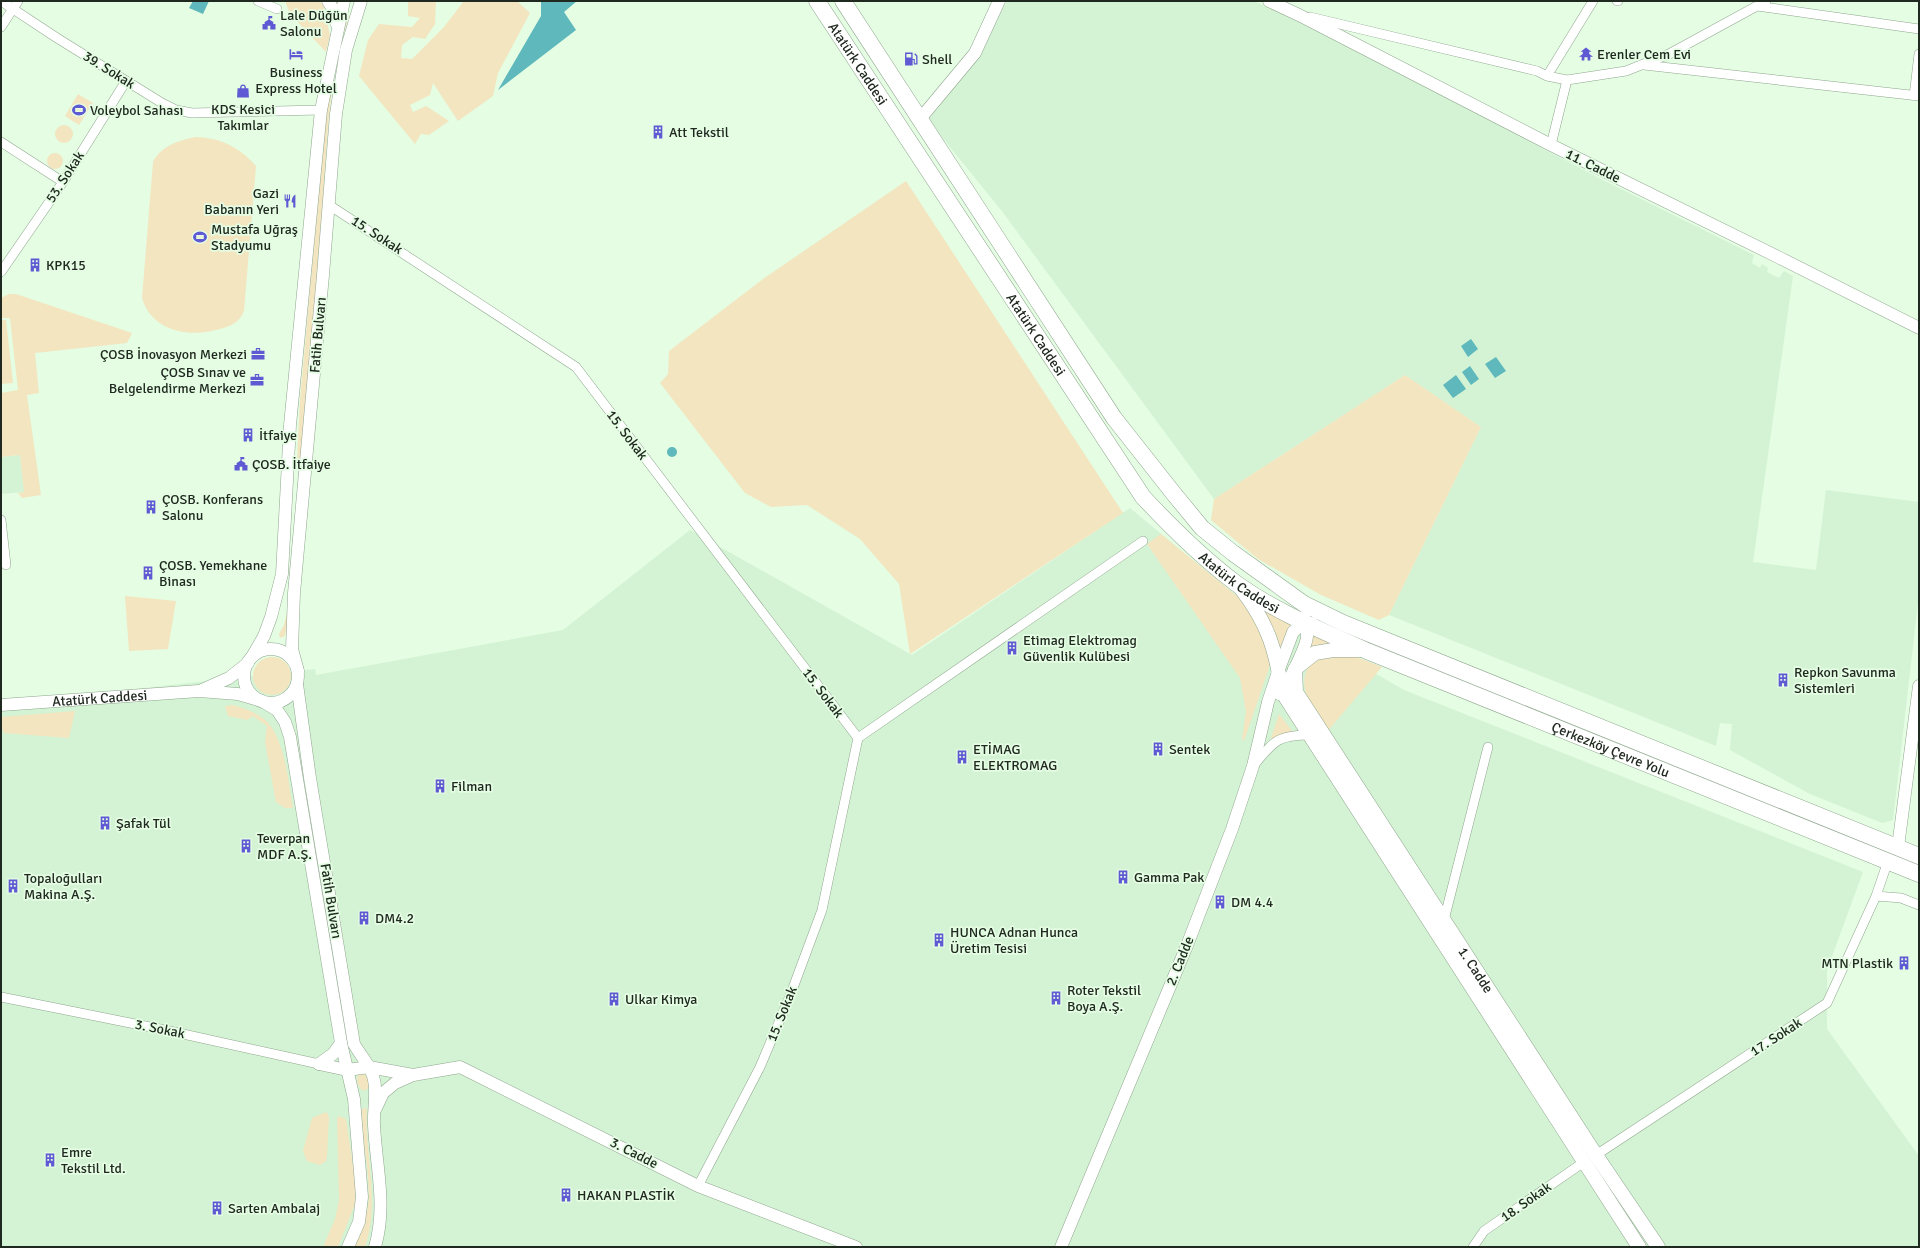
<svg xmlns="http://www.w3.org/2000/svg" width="1920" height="1248" viewBox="0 0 1920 1248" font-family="Signika,sans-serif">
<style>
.built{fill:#d4f3d4}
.green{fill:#f3e5bf}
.water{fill:#5fb8bc}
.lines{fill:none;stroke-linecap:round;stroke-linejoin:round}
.street-casing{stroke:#8fa68e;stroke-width:10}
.secondary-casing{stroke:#8fa68e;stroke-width:13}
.primary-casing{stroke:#8fa68e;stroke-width:15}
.highway-casing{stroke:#8fa68e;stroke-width:17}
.street{stroke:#fff;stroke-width:9}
.secondary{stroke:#fff;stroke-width:12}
.primary{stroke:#fff;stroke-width:14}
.highway{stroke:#fff;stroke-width:16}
.labels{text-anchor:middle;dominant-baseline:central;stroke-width:3.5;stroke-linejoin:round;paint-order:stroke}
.poi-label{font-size:14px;fill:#202920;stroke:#e4fde3;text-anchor:start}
.street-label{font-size:14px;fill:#202920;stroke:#e4fde3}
</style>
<rect width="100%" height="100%" fill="#e4fde3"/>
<path class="built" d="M1007,1h247l41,18 306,160 153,76 -2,8 8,5 2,-4 6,4 -1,4 12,6 5,-7 9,5 -40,286 63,8 10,-80 93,12v92l-26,226 -11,3 -72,-29 -80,-44 2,-26 -12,-1 -4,23 -327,-131 92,-188 -76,-52 -191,124 -213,-289 -73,-90 49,-62z
M20,455l5,37 -24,2v-37z
M1130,508l94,78 180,104 459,182 -36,98v59l92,127v91h-1918v-543l314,-35 1,6 247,-45 127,-100 222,125z"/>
<path class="green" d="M285,1h32l6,3 7,31 -4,17 -36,-38z
M408,1h28l-1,23 -10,15 -12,-2 -11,8 -1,13 11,1 32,-32 20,-26h53l13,12 -32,60 -5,23 -35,25 -25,-38 -3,12 -20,10 3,7 13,-6 23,15 -20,14 -8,-1 -6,10 -56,-68 9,-36 11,-16 33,3 8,-9 -12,-2z
M346,16l3,1c-21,58 -21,121 -26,182 -6,88 -12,175 -23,262h-3l3,-61 27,-300z
M78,94l15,9 -14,22 -14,-9z
M55 134a9 9 0 1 1 18 0a9 9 0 1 1-18 0Z
M196,137c25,1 43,10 60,29l-12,145c-4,11 -13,15 -24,18 -30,9 -68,3 -78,-31l11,-136c8,-16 26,-22 43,-25z
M47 161a8 8 0 1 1 16 0a8 8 0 1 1-16 0Z
M906,181l217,332 -213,141 -11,-70 -39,-45 -53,-34 -36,2 -26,-14 -85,-110 8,-9 1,-23 94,-72z
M9,294h7l116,39 -5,10 -92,10 4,40 -12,2 14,100 -19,3 -4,-5 6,-1 -4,-37 -19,2v-64l17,-3 -8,-72h-9v-20z
M1,320h5l7,63 -12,1z
M1405,375l76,52 -92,188 -10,5 -58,-25 -63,-36 -47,-39 3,-21z
M1161,534l88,72 24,50 -29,85 -2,-2 4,-27 -6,-34 -93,-134z
M125,596l51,5 -8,48 -39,2z
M293,600l-8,36 -5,2 -1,-4 5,-9 6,-24z
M1262,608l29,16 -11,31z
M1312,632l29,12 -37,15z
M1349,654l33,13 -56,66c-10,-19 -30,-44 -18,-65 2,-4 6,-10 10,-11 9,-3 21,-2 31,-3z
M253 676a19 19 0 1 1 38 0a19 19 0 1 1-38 0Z
M233,705c11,3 22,7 31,14 21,17 24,63 29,89h-8l-9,-6 -11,-60 2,-16 -14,-10 -6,4 -19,-4 -3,-10z
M75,711l-6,27 -65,-5 -1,-3h-2v-13z
M1279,714l14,18 -20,6h-2z
M360,1073l4,1c4,4 6,9 5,14l-6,3c-5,-5 -9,-12 -3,-18z
M367,1108c-3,47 14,92 -2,139h-11c5,-13 12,-27 14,-41 3,-26 -5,-71 -10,-96z
M326,1112l2,2 1,4 -2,38 -1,5 -6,4 -13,-4 -4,-10 9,-33z
M339,1116l7,3 10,65 -1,20 -17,43h-15l12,-28 4,-19 -2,-82z"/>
<path class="water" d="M193,1h16l-6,13 -14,-6z
M541,1h36l-13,11 12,18 -78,60 43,-74z
M1471,339l7,10 -10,8 -7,-11z
M1496,357l10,14 -11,7 -10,-14z
M1470,366l9,13 -8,6 -9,-13z
M1456,375l10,14 -13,9 -10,-13z
M667 452a5 5 0 1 1 10 0a5 5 0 1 1-10 0Z"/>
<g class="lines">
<g class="street-casing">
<path id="street" d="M1,1l56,37 105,65 14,7 16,3 129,-3
M258,1l19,8
M1617,1h1
M1757,6l162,23
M1310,17l227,54 10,5 20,4 59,-9 43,-17 97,-53
M1,27l17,-26
M1644,65l275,31
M1547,76l46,-75
M1914,96l5,-42
M1,142l62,40
M1551,145l16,-65
M329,205l247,162 282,371 -36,172 -32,86 -30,71 -62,119
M1,272l62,-90 63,-101
M1,520l5,45
M858,738l285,-197
M1254,765c20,-24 23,-30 56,-30
M1876,896l25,2 18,7
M1444,920l44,-173
M1,997l164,33 154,34
M1596,1155l231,-152 49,-107 12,-35
M1473,1247l11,-16 100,-69"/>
</g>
<g class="secondary-casing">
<g id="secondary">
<path d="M328,1l8,13v9"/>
<path d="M1269,1l30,14 252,130 229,113 139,70"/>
<path d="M920,119l55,-66 24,-52"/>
<circle cx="271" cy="676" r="27"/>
<path d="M252,657l12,-21 7,-19 11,-43 8,-149 31,-315 23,-109"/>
<path d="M298,671l-6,-22 2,-56 29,-318 13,-161 10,-64 15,-49"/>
<path d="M297,684l13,94 44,266c6,11 16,21 19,32 5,15 0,33 1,49 2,41 13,81 1,122"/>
<path d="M202,690l27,-12 19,-15"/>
<path d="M1279,694l3,-2c6,-10 26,-47 25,-57 0,-7 -4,-11 -3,-18"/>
<path id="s1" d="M1,705l198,-14 39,3 24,7 15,9 8,12 5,15 51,306 13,56 8,98 -3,25 -11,25"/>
<path d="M1898,847l21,-161"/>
<path d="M319,1064l28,6 22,-3 44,8"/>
<path d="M319,1064l14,-10 8,-11"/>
<path d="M376,1108l7,-15 12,-10 18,-8 47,-8 238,119 158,61"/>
<path d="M1061,1247l125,-299 46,-119 21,-63 15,-64 11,-33 14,-37 10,-9h9"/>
</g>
</g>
<g class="primary-casing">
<g id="primary">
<path d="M1242,590c26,34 34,60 40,102l357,555"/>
<path id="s2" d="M1363,650h-30l-18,3 -20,16 1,23 300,463 62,92"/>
</g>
</g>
<g class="highway-casing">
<g id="highway">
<path id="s3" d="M817,1l326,496c29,31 59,61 94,87 39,28 86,47 130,67l552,223"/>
<path d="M843,1l271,417 60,76 28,34 31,25 71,51 39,19 576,233"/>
</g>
</g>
<use href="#street" class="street"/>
<use href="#secondary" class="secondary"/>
<use href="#primary" class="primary"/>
<use href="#highway" class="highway"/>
</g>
<defs>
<g id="civic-bare" transform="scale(1.08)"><path d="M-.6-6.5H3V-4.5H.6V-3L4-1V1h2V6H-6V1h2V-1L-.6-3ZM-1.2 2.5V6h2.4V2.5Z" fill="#5f5ad3" stroke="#e4fde3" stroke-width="2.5" paint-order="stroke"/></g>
<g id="hotel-bare" transform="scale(1.08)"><path d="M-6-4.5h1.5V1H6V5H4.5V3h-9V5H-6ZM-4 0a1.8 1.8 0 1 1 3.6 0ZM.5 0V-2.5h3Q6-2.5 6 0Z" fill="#5f5ad3" stroke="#e4fde3" stroke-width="2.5" paint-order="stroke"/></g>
<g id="temple-bare" transform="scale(1.08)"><path d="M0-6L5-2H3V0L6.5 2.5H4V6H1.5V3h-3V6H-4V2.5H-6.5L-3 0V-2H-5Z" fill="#5f5ad3" stroke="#e4fde3" stroke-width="2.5" paint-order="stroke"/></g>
<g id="fuel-bare" transform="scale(1.08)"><path d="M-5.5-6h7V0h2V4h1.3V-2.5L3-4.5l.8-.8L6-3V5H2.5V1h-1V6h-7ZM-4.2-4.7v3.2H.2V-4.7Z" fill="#5f5ad3" stroke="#e4fde3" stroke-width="2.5" paint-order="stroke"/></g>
<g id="shop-bare" transform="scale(1.08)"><path d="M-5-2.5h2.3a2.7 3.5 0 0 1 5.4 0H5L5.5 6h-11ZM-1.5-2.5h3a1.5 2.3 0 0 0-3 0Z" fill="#5f5ad3" stroke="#e4fde3" stroke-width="2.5" paint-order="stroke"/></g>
<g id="stadium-bare" transform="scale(1.08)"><path d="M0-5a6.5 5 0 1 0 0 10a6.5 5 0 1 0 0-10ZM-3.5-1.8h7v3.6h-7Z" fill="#5f5ad3" stroke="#e4fde3" stroke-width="2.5" paint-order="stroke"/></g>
<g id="building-bare" transform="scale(1.08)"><path d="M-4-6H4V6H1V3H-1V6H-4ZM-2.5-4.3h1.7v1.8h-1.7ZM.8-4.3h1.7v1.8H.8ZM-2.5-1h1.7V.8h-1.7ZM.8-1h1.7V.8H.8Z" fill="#5f5ad3" stroke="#e4fde3" stroke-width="2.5" paint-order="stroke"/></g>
<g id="restaurant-bare" transform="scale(1.08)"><path d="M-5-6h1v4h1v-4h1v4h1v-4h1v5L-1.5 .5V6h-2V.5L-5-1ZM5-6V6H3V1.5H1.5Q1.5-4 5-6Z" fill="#5f5ad3" stroke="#e4fde3" stroke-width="2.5" paint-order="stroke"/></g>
<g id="office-bare" transform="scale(1.08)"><path d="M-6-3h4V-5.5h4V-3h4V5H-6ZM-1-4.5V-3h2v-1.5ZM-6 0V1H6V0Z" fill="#5f5ad3" stroke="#e4fde3" stroke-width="2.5" paint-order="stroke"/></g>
</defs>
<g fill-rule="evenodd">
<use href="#civic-bare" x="269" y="23"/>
<use href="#hotel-bare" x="296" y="54"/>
<use href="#temple-bare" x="1586" y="54"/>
<use href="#fuel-bare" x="911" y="59"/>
<use href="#shop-bare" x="243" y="91"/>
<use href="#stadium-bare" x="79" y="110"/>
<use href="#building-bare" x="658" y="132"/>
<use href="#restaurant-bare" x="290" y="201"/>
<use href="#stadium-bare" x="200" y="237"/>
<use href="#building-bare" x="35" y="265"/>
<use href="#office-bare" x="258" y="354"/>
<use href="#office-bare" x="257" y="380"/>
<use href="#building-bare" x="248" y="435"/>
<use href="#civic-bare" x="241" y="464"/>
<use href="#building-bare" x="151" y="507"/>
<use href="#building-bare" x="148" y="573"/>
<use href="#building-bare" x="1012" y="648"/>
<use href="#building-bare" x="1783" y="680"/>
<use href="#building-bare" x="1158" y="749"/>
<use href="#building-bare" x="962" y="757"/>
<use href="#building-bare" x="440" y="786"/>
<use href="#building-bare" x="105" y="823"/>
<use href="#building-bare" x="246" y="846"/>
<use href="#building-bare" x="1123" y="877"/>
<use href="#building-bare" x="13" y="886"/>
<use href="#building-bare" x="1220" y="902"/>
<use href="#building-bare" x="364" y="918"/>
<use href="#building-bare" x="939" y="940"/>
<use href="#building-bare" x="1904" y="963"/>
<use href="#building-bare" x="1056" y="998"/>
<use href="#building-bare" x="614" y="999"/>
<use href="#building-bare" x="50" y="1160"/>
<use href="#building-bare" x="566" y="1195"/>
<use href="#building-bare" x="217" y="1208"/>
</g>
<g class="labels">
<g class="poi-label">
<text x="280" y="15">Lale Düğün<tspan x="280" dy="16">Salonu</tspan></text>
<text x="1597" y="54">Erenler Cem Evi</text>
<text x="922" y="59">Shell</text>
<text x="296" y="72" text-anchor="middle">Business<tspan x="296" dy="16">Express Hotel</tspan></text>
<text x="243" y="109" text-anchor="middle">KDS Kesici<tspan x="243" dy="16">Takımlar</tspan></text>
<text x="90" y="110">Voleybol Sahası</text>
<text x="669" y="132">Att Tekstil</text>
<text x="279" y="193" text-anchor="end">Gazi<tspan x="279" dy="16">Babanın Yeri</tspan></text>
<text x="211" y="229">Mustafa Uğraş<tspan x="211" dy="16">Stadyumu</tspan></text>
<text x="46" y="265">KPK15</text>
<text x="247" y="354" text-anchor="end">ÇOSB İnovasyon Merkezi</text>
<text x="246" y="372" text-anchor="end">ÇOSB Sınav ve<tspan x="246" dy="16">Belgelendirme Merkezi</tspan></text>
<text x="259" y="435">İtfaiye</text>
<text x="252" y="464">ÇOSB. İtfaiye</text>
<text x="162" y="499">ÇOSB. Konferans<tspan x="162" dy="16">Salonu</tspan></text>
<text x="159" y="565">ÇOSB. Yemekhane<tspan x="159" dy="16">Binası</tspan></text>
<text x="1023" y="640">Etimag Elektromag<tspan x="1023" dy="16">Güvenlik Kulübesi</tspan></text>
<text x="1794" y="672">Repkon Savunma<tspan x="1794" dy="16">Sistemleri</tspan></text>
<text x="973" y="749">ETİMAG<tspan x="973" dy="16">ELEKTROMAG</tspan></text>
<text x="1169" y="749">Sentek</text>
<text x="451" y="786">Filman</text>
<text x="116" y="823">Şafak Tül</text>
<text x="257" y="838">Teverpan<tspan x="257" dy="16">MDF A.Ş.</tspan></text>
<text x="1134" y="877">Gamma Pak</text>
<text x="24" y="878">Topaloğulları<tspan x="24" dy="16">Makina A.Ş.</tspan></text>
<text x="1231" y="902">DM 4.4</text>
<text x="375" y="918">DM4.2</text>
<text x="950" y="932">HUNCA Adnan Hunca<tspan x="950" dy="16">Üretim Tesisi</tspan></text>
<text x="1893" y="963" text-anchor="end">MTN Plastik</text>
<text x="1067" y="990">Roter Tekstil<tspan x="1067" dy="16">Boya A.Ş.</tspan></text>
<text x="625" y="999">Ulkar Kimya</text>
<text x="61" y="1152">Emre<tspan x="61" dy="16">Tekstil Ltd.</tspan></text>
<text x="577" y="1195">HAKAN PLASTİK</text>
<text x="228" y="1208">Sarten Ambalaj</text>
</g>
<g class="street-label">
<text stroke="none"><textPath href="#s3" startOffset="75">Atatürk Caddesi</textPath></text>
<text transform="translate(109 70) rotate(32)">39. Sokak</text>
<text transform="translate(1593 166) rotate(26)">11. Cadde</text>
<text transform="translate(65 177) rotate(-57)">53. Sokak</text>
<text transform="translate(377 235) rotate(33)">15. Sokak</text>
<text transform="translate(318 335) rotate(-85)">Fatih Bulvarı</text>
<text stroke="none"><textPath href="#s3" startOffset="399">Atatürk Caddesi</textPath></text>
<text transform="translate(627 435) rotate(53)">15. Sokak</text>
<text stroke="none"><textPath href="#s3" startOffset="723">Atatürk Caddesi</textPath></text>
<text transform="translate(823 693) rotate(53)">15. Sokak</text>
<text stroke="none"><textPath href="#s1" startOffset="99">Atatürk Caddesi</textPath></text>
<text stroke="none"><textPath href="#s3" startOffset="1131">Çerkezköy Çevre Yolu</textPath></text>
<text transform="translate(331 901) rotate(81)">Fatih Bulvarı</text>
<text transform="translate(1180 961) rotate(-68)">2. Cadde</text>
<text stroke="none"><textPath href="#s2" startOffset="428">1. Cadde</textPath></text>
<text transform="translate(782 1014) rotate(-68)">15. Sokak</text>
<text transform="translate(160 1029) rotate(11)">3. Sokak</text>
<text transform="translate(1776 1037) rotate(-33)">17. Sokak</text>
<text transform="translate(634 1153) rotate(27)">3. Cadde</text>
<text transform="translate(1526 1202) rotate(-35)">18. Sokak</text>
</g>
</g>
<rect width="1920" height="1248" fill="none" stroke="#202920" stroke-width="4"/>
</svg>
